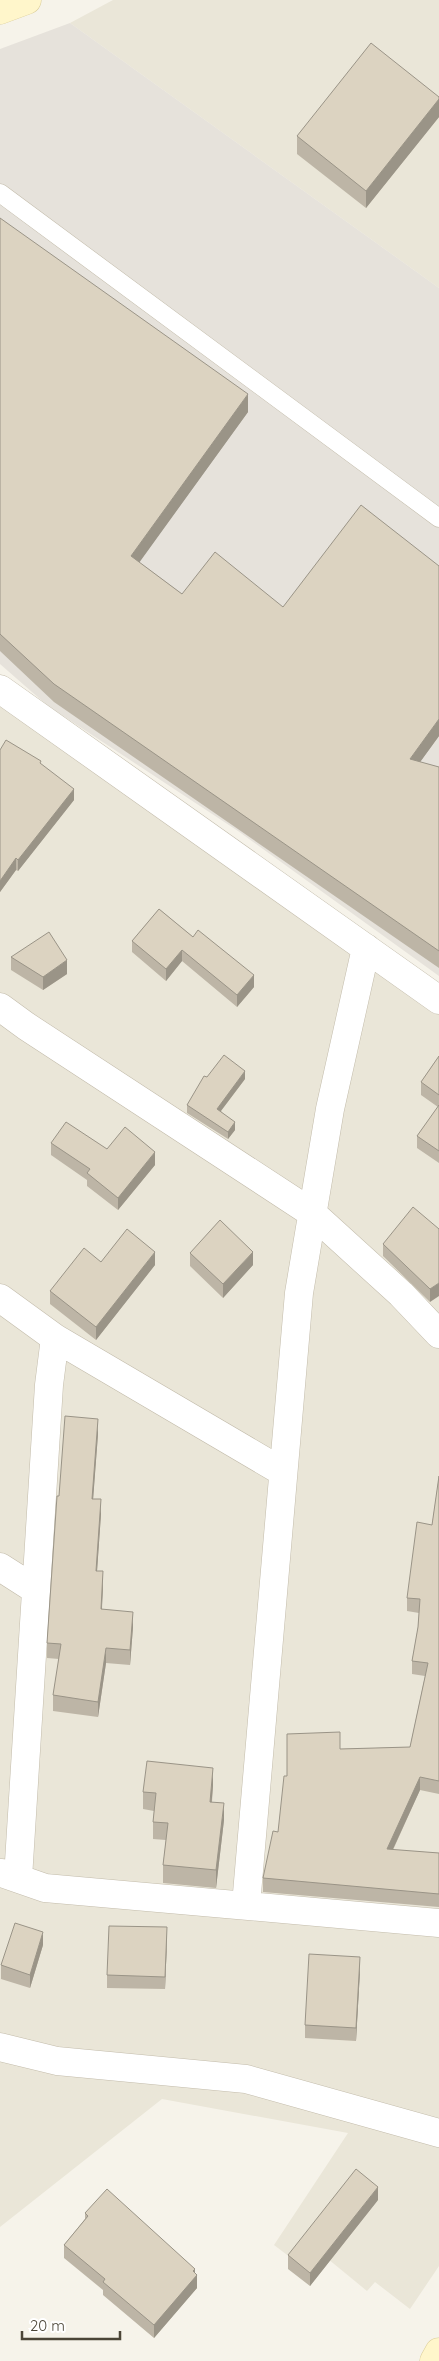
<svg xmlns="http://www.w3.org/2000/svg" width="439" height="2361" viewBox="0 0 439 2361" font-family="Quicksand,sans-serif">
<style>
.residential{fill:#eae6d8}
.industrial{fill:#e6e2db}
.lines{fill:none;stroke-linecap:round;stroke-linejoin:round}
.lane-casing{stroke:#c3bcab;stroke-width:19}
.street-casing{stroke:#c3bcab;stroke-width:29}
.secondary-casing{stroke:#dacc97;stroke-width:29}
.lane{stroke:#fff;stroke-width:18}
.street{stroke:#fff;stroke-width:28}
.secondary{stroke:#fff6cb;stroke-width:28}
.wall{fill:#bdb5a6}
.shaded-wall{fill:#9a9487}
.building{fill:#dcd3c1;stroke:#9a9487}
</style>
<rect width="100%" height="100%" fill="#f6f3ea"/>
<path class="residential" d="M113,0h326v288l-369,-265z
M0,682l439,324v1260l-29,43 -35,-27 -8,9 -39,-32 -13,17 -41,-31 74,-112 -186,-34 -162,128z"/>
<path class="industrial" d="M70,23l369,265v688l-201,-145 -190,-125 -48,-42v-615z"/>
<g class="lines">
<g class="lane-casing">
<path id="lane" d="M0,193l439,325"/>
</g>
<g class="street-casing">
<path id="street" d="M0,689l439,311
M0,1007l26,19 286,187 89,81 38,40
M0,1298l55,40 228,134
M0,1567l36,23
M2,1873l43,15 394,35
M18,1878l31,-493 6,-47
M246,1905l53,-612 31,-184 36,-161
M0,2047l57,14 189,18 193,54"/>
</g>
<g class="secondary-casing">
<path id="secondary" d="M0,10l27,-10
M434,2361l5,-9"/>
</g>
<use href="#lane" class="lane"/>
<use href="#street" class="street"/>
<use href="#secondary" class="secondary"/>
</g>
<path class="wall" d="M439,97v20l-73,91 -69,-54v-18z
M0,218l248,194 -109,150 43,32 257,142 -19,26 19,5v201l-385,-266 -54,-51z
M0,750l41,14 33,36 -56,71 -2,-1 -16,22z
M159,909l95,78 -17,20 -55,-46 -16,20 -34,-29v-11z
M11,957l56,17 -24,16 -32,-20z
M439,1056v107l-22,-15v-12l21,-29 -17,-12v-13z
M245,1079l-24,32 14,19 -7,9 -41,-26v-8z
M51,1143l56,6 48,16 -37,45 -31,-24v-6l-36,-25z
M439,1229l-9,73 -47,-46v-12z
M190,1253l63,12 -30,33 -33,-32z
M101,1262l54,3 -59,75 -46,-36v-13z
M98,1434l-5,65 8,15 -4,57 6,15 -1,23 31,18 -3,38 -24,-2 -8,54 -45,-6v-16l6,-36 -12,-1v-15l12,-147z
M439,1476v318l-19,-4 -27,60 46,3v54l-176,-15v-14l15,-46 62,-83 70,-2 15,-71 -13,-2v-13l6,-34 1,-14 -12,-2v-13l25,-73z
M213,1786l-1,16 12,18 -8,68 -53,-5v-18l3,-25 -13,-1v-17l1,-11 -11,-2v-17z
M167,1940l-2,49 -58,-1v-13z
M43,1945l-13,43 -29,-9v-14z
M360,1971l-4,70 -51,-3v-13z
M378,2200l-68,86 -22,-17v-14z
M85,2213l112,75 -43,50 -51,-43v-5l-39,-32v-13l21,-26z"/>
<path class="shaded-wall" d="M439,99v18l-73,91v-17z
M248,394v18l-117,162v-18z
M439,719v17l-29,40v-17z
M74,789v11l-56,71v-11z
M16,858v12l-16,22v-11z
M182,950v11l-16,20v-12z
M67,960v14l-24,16v-13z
M254,975v12l-17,20v-12z
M245,1071v8l-28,37v-7z
M235,1122v8l-7,9v-7z
M155,1152v13l-37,45v-12z
M155,1252v13l-59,75v-13z
M253,1252v13l-30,33v-14z
M439,1283v13l-9,6v-13z
M98,1419v15l-6,80v-15z
M101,1499v15l-5,72v-15z
M103,1571v15l-2,38v-15z
M133,1612v15l-3,38v-15z
M106,1648v15l-8,54v-15z
M213,1768v18l-3,33v-17z
M420,1777v13l-33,72v-13z
M224,1803v17l-8,68v-18z
M167,1927v13l-2,49v-12z
M43,1932v13l-13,43v-13z
M360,1957v14l-4,70v-13z
M378,2187v13l-68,86v-13z
M195,2269v8l2,-2v13l-43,50v-13z"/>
<path class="building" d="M371,43l68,54v2l-73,92 -69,-55z
M0,218l248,176 -117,162 51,38 33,-42 68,55 78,-102 78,61v153l-29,40 29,8v184l-385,-267 -54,-50z
M6,740l35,21 -1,2 34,26 -56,71 -2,-2 -16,23v-131z
M159,909l34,28 5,-7 56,45 -17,20 -55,-45 -16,19 -34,-28z
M49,932l18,28 -24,17 -32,-20z
M224,1055l21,16 -28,38 18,13 -7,10 -41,-27 17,-29 3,1z
M439,1056v39l-18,-13z
M439,1105v46l-22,-15z
M66,1122l41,27 18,-22 30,25 -37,46 -31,-25 3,-4 -39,-26z
M413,1207l26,22v54l-9,6 -47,-45z
M220,1220l33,32 -30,32 -33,-31z
M127,1229l28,23 -59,75 -46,-36 34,-43 17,14z
M65,1416l33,3 -6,80h9l-5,72h7l-2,38 32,3 -3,38 -24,-2 -8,54 -45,-7 8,-51 -14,-1 10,-147h2z
M439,1476v305l-19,-4 -33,72 52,4v41l-176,-16 10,-47 5,1 6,-56h3v-42l53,-2v17l70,-2 18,-84 -16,-2 6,-34 2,-28 -13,-1 10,-76 15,3z
M147,1761l66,7 -3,34 14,1 -8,67 -53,-5 5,-42 -15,-1 3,-29 -13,-1z
M15,1923l28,9 -13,43 -29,-10z
M109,1926l58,1 -2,50 -58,-2z
M309,1954l51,3 -4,71 -51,-3z
M356,2169l22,18 -68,86 -22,-18z
M107,2189l88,80 -2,2 4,4 -43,50 -51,-43 2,-3 -41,-34 24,-29 -3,-3z"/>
<path d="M22 2331v8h98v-8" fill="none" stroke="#4b4537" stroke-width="2.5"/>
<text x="30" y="2331" font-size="15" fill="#4b4537" stroke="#ffffff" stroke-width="4" paint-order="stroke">20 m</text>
</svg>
